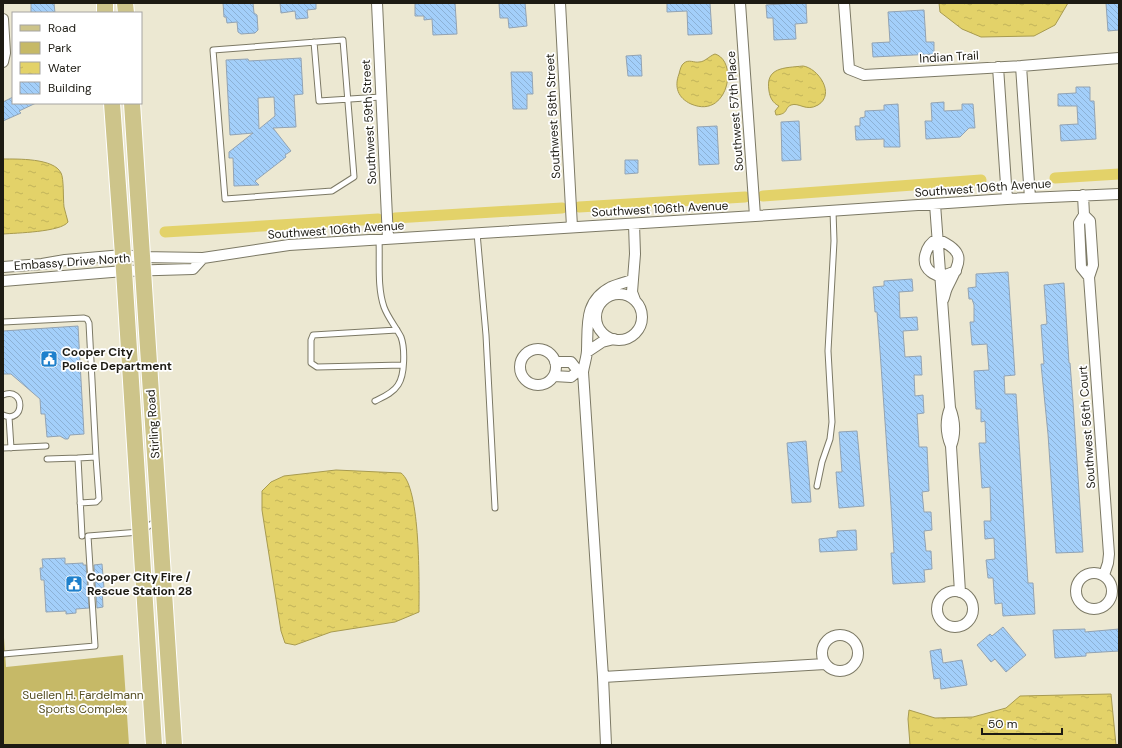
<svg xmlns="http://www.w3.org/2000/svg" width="1122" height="748" viewBox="0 0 1122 748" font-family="'DM Sans',sans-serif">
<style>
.green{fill:#c6b967}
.water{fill:url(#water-ripples);stroke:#a89b4f}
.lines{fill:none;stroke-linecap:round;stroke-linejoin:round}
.canal{stroke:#e3d269;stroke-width:11}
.building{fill:url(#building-back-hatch);stroke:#92a3b3;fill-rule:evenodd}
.service-casing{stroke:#7c7965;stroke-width:7}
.minor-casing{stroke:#7c7965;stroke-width:12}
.primary-casing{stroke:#fff;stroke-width:18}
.service{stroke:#fff;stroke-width:5}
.minor{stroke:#fff;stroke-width:10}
.primary{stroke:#cdc48a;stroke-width:16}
.labels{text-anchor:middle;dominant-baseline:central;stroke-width:3.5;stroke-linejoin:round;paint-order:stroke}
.street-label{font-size:12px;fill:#1d1b13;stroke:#fff}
.poi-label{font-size:12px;font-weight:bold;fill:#1d1b13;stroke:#fff;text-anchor:start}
.park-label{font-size:12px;fill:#564f24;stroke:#fff}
</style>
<defs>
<pattern id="water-ripples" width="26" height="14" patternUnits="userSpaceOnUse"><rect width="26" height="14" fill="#e3d269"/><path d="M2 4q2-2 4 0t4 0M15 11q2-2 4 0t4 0" fill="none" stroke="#c2b45a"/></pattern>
<pattern id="building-back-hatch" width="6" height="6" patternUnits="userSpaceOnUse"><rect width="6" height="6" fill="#a3cffa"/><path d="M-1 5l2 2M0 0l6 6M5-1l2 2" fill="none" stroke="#8cb1d5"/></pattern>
</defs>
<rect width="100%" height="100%" fill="#ece8d2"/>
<path class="green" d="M3,623l3,44 117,-12 6,90h-126z"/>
<path class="water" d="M939,3h129l-13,22 -21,11 -53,1 -19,-8 -22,-17z
M715,54c24,7 13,66 -24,50 -13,-6 -17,-17 -12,-30 1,-4 2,-9 5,-11 5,-4 10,0 15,-1 6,0 10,-6 16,-8z
M803,66c15,2 33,28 15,39 -12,7 -19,-3 -27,0 -7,3 -2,9 -15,10l-1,-4 4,-5c-6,-3 -9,-8 -10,-15 -4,-24 15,-23 34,-25z
M3,159c14,0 51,-1 58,14 3,5 2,26 3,34 1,5 3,10 4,15 -7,10 -52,11 -65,12z
M336,470l65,3c20,14 18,113 18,139l-24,10 -64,10 -36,13 -10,-2 -4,-12 -17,-108 -2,-13v-19l9,-9 13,-6z
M1111,694l5,51h-206l-2,-26 1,-9 26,8 38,-1 33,-9 14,-12z"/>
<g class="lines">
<path class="canal" d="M1055,178l64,-4
M763,196l218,-16
M579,207l166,-10
M395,218l167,-10
M165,232l213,-13"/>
</g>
<path class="building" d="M31,3h23l1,10h-24z
M223,3h30l1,10 3,2 1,15 -3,3 -14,1 -3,-2 -1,-10 -10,1 -1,-6h-2z
M280,3h36v6l-9,1 1,8 -12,1 -1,-8 -14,2z
M422,3h33l2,31 -24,1 -1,-16 -8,1v-4h-9v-12z
M499,3h26l2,23 -18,2 -1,-10h-8z
M667,3h43l2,31 -24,1 -1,-24 -20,1z
M795,3h11l1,20 -12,1 1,15 -22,1 -1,-22h-6l-1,-13z
M1106,3h13v27l-11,1z
M924,10l2,32h8v12l-61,3 -1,-14 18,-1 -2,-30z
M641,55l1,21h-14l-2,-20z
M301,58l2,36 -9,1 2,32 -23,1 18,23 -6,4 1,2 -31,24 4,4 -25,1 -1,-28h-4v-6l24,-19 -23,2 -4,-75 22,-1 1,2zM274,97l1,19 -16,13 -1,-31z
M511,72h21l1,22h-6v15h-14z
M1076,87h14v14h4l2,38 -35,2 -1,-16 18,-1 -1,-18h-19v-12l18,-1z
M13,97v6h23l-17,8 2,2 -18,8v-19z
M944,102v9l18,-1v-6h11l2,24h-6l-9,9 -34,2 -1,-18h7l-1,-18z
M898,104l2,43h-16v-8l-28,1 -1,-14h5v-8l5,-1v-6l19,-1v-5z
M799,121l2,39 -19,1 -1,-39z
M717,126l2,38 -20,1 -2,-38z
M625,160h13v13l-13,1z
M1008,272l7,103 -11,1 1,18h11l12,189h5l2,31 -32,2 -1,-13 -7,1 -2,-26h-5l-2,-18 9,-1 -1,-21 -9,1 -1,-18h7l-1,-34 -8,1 -3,-45h7l-1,-22 -4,1v-13h-5l-2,-38 15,-1 -2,-26 -15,1 -2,-23h4v-17l-2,-6h-3l-1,-11 8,-1v-13z
M912,279l1,12 -14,1 1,26 17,-1 1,13 -15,1 2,26 16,-1 1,19h-8l1,21 8,-1 1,18 -7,1 1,16 1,17h8l2,44 -7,1 2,20h7l1,18 -8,1 2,20h5l1,18 -8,1 1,12 -32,2 -2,-31h3l-3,-47 -11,-155 -3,-39h-2l-2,-25 11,-1v-5z
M1064,283l5,80h1l3,39 10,150 -27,1 -8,-119 -7,-70h3l-3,-39 6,-1 -3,-39z
M78,326l6,108 -14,1 -2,4h-3l-5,-3 -13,1 -2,-23h-4l-1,-15 -29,-25h-8v-43z
M857,431l7,75 -25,2 -3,-36h6l-3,-40z
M806,441l5,61 -19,1 -5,-60z
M856,530l1,20 -37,2 -1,-13 18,-2v-6z
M65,558v6l18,-1v2h3l3,43 -13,1v4l-10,1v-3l-20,1 -2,-32h-3l-1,-12h3l-1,-9z
M102,564l2,24h-2l1,19 -6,1 -3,-43z
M1003,627l23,28 -20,17 -11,-13 -4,3 -14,-17 13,-11 2,2z
M1085,629v3l34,-3v22l-33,2v3l-31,2 -2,-28z
M941,649l2,14 19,-3 5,25 -26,4 -1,-11 -6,1 -4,-28z"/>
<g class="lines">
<g class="service-casing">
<path id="service" d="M343,40l11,137 -22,14 -107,8 -12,-149z
M314,42l5,59 62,-4
M477,233l9,102 9,173
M3,322l81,-4 3,1 2,4 7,134 -18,1 4,78
M397,330l-84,5 -2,5v23l6,4 86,-2
M3,395c23,-9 22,30 0,20
M375,401c8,-4 18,-8 23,-16 7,-10 7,-37 3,-48 -5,-10 -13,-19 -17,-30 -7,-20 -4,-46 -5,-67
M9,417l2,31
M3,448l43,-2
M47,459l31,-1
M817,486l5,-24 8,-23 2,-17 -4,-71 6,-110 -1,-30
M80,503l16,-1 3,-3 -3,-42
M3,654l92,-8 -7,-110 52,-4 16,-11"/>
</g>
<g class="minor-casing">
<path id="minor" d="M377,3l11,236
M560,3l12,224
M740,3l15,213
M844,3l5,66 15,6 157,-9 98,-8
M3,19l2,34 -2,9
M1021,66l9,132
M998,67l9,132
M1083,195l1,20 -5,8 2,44 8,10
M935,204l15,204c5,13 6,25 1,38
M1084,215l6,6 3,44 -4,12 20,277 -1,9 -4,12
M634,224l1,30 -3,38 3,8
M3,267l39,-3 23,-4 58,-5 18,2 62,1 86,-13 466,-29 252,-17 112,-5
M3,281l121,-10 69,-2 10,-11
M596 317a23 23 0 1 1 46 0a23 23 0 1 1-46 0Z
M943,300c2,-4 2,-8 4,-12 11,-24 23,-35 -10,-49 -11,6 -18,24 -6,33 2,2 6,3 9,5l16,-6
M520 367a18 18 0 1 1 36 0a18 18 0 1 1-36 0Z
M587,352l15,-10 12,-3
M555,362h16l7,9 5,1
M554,376l17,1 7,-6
M950,408c-5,13 -4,26 1,38l9,146
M1076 591a18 18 0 1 1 36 0a18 18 0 1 1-36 0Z
M937 609a18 18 0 1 1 36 0a18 18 0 1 1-36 0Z
M822 653a18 18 0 1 1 36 0a18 18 0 1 1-36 0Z
M603,677l222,-13
M606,745l-3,-68 -20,-305c1,-8 4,-15 4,-22 1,-26 -3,-49 24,-63 7,-3 15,-5 21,-7"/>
</g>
<g class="primary-casing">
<path id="primary" d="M105,3v10
M125,3l1,10
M112,103l11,152 31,490
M132,103l42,642"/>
</g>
<use href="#service" class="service"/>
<use href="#minor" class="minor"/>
<use href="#primary" class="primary"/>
</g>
<defs>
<g id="civic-square" transform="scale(0.9)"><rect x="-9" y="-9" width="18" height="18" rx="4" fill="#1e80cc" stroke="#fff"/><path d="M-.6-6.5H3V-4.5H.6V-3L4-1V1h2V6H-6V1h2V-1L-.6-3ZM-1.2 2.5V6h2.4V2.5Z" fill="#fff"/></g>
</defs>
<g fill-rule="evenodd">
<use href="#civic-square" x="49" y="359"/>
<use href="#civic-square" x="74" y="584"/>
</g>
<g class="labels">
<g class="street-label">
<text transform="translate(949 57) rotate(-3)">Indian Trail</text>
<text transform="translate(735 111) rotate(-94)">Southwest 57th Place</text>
<text transform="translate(553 116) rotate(-93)">Southwest 58th Street</text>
<text transform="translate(369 122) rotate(-93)">Southwest 59th Street</text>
<text transform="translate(983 188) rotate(-4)">Southwest 106th Avenue</text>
<text transform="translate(660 209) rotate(-3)">Southwest 106th Avenue</text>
<text transform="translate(336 230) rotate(-4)">Southwest 106th Avenue</text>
<text transform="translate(72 262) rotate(-4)">Embassy Drive North</text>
<text transform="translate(153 424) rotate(-94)">Stirling Road</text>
<text transform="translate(1087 427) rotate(-94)">Southwest 56th Court</text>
</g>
<g class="poi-label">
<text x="62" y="352">Cooper City<tspan x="62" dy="14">Police Department</tspan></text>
<text x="87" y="577">Cooper City Fire /<tspan x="87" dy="14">Rescue Station 28</tspan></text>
</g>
<g class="park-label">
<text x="83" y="695">Suellen H. Fardelmann<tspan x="83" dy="14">Sports Complex</tspan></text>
</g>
</g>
<rect width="1122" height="748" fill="none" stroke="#1d1b13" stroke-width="8"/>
<rect x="12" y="12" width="130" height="92" fill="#ffffff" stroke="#a5a4a1"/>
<rect x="20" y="25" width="20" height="6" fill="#cdc48a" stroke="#a5a4a1"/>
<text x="48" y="32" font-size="12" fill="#1d1b13">Road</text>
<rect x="20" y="42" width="20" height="12" fill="#c6b967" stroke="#a5a4a1"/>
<text x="48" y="52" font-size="12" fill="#1d1b13">Park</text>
<rect x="20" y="62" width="20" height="12" fill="url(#water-ripples)" stroke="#a5a4a1"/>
<text x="48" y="72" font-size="12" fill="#1d1b13">Water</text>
<rect x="20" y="82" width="20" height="12" fill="url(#building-back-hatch)" stroke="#a5a4a1"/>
<text x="48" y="92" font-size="12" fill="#1d1b13">Building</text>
<path d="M982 728v6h80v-6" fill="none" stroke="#1d1b13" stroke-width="2"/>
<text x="988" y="728" font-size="12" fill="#1d1b13" stroke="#ffffff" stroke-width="3" paint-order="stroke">50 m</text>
</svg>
